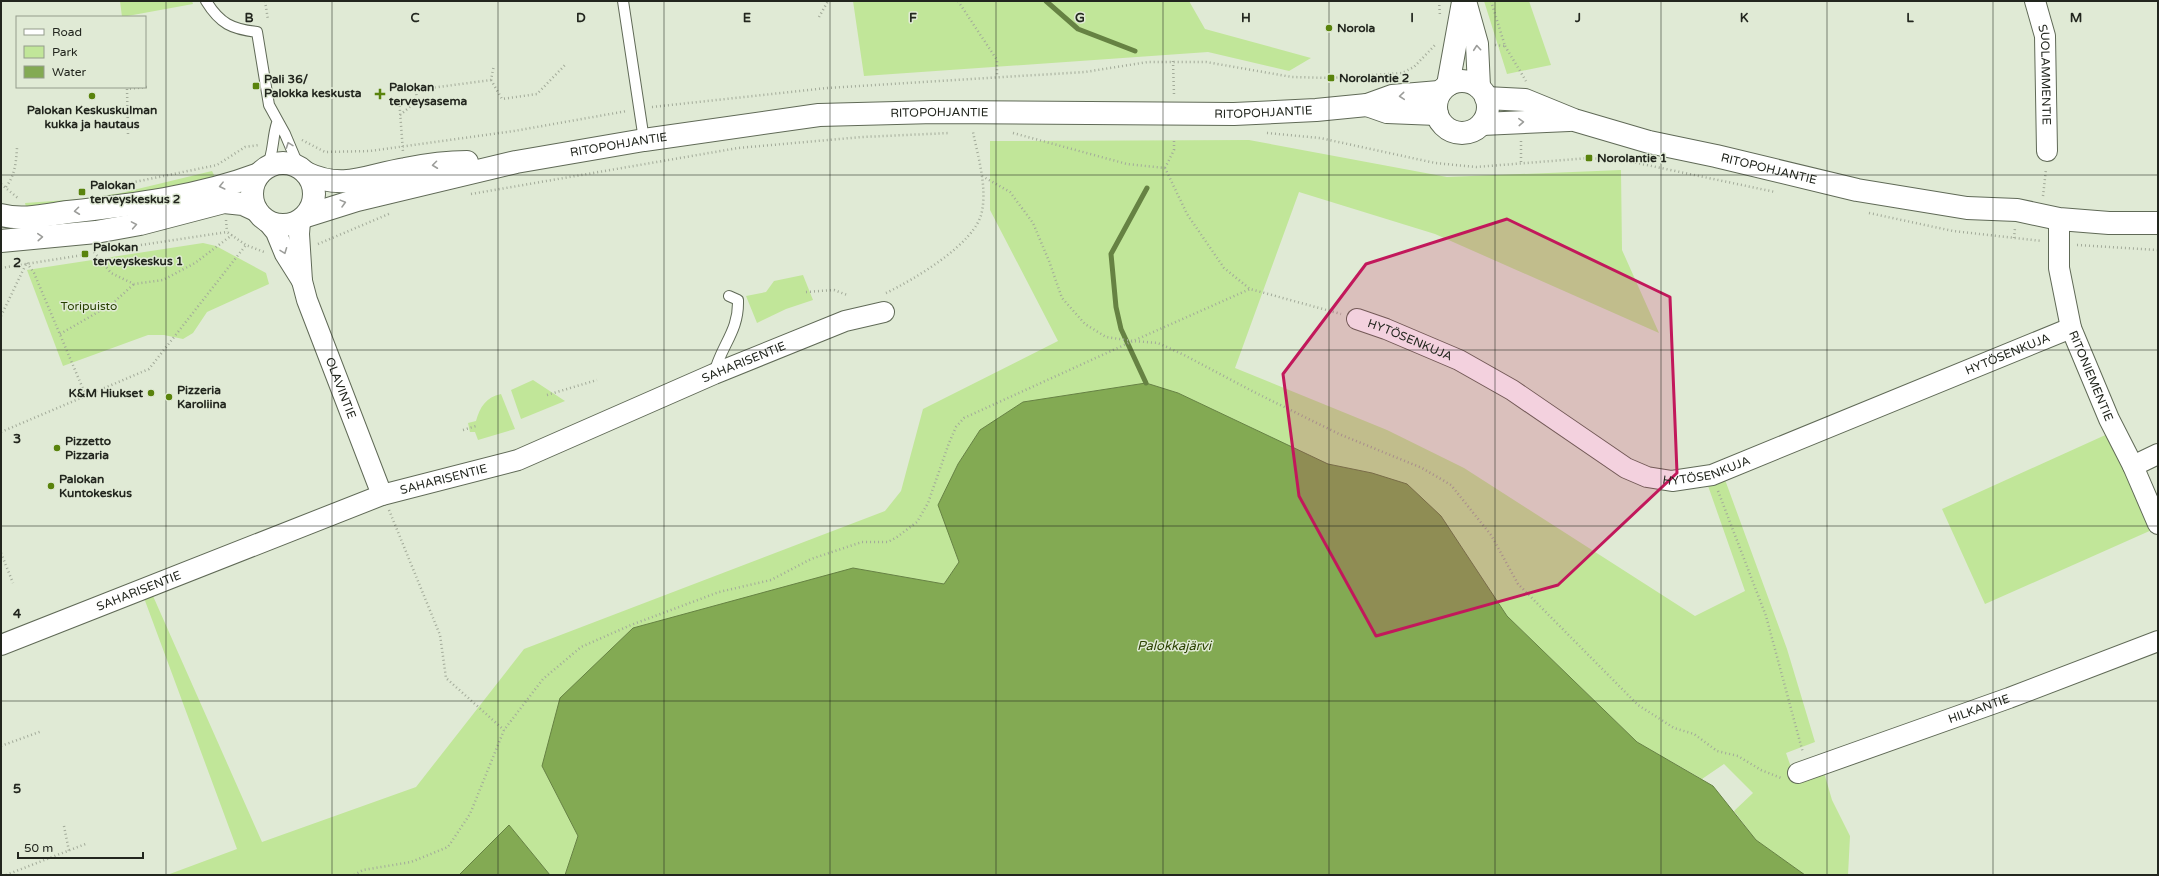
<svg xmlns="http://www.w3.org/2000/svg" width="2159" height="876" viewBox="0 0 2159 876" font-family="'Varela Round',sans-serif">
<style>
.green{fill:#c1e699}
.water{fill:#83aa53;stroke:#668243}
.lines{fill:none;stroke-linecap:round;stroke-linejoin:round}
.stream{stroke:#668243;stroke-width:5}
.lane-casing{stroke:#606a57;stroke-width:12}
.street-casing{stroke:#606a57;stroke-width:22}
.secondary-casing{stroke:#606a57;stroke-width:24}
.path{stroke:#a2aa99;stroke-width:2.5;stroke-dasharray:1 3;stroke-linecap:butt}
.lane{stroke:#fff;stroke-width:10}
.street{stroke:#fff;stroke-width:20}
.secondary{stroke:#fff;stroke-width:22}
.oneway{stroke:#9c9d9a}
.marked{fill:#c2185b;fill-opacity:0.2;stroke:#c2185b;stroke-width:3;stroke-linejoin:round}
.grid{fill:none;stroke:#22261e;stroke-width:1;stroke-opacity:0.55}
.poi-dot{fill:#59830c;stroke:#e0ead5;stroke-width:1.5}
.labels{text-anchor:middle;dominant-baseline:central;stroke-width:3;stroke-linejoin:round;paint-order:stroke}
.poi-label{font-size:12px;font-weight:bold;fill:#22261e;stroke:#e0ead5;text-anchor:start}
.street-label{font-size:12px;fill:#22261e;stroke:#e0ead5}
.park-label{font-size:12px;fill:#273f00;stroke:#e0ead5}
.water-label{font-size:13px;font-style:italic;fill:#2a4100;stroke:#e0ead5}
.grid-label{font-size:13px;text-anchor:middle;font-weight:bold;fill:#22261e;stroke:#e0ead5;stroke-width:3;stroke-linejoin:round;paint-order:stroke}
</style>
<rect width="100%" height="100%" fill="#e0ead5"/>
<path class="green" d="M120,1h72l1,3 -71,13z
M853,1h336l16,28 106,29 -22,13 -81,-19 -344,24z
M1484,1h45l22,64 -44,9z
M1249,140l198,37 174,-7 1,80 37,83 -224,-99 -136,-42 -64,176 152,62 77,38 231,148 50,-25 -38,-108 17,-6 63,172 28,93 -29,11 7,20 30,-4 9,31 18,36 -2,39h-43l-49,-35 -22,-29 19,-18 -29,-29 -22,15 -65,-37 -130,-126 -66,-100 -69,-43 -44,-9 -150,-71 -32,-10 -123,19 -43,28 -22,34 -20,41 21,57 -15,22 -91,-16 -311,198 36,70 -13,39h-15l-41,-50 -50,50h-292l70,-26 -93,-251 9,-2 109,246 154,-55 108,-138 361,-138 16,-20 22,-82 135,-68 -68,-131v-69z
M212,171l4,8 -189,32 -2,-8 57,-4 39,-6z
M203,243l13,3 50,27 3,11 -62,28 -14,21 -10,6 -19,-4h-16l-85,31 -36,-96z
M803,275l10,25 -27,9 -29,14 -11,-27 20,-4 8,-11z
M533,380l32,21 -44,18 -10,-29z
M501,394l14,35 -37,11 -3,-8h-5l-2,-9 8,-2c4,-14 10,-24 25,-27z
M2112,432l42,97 -169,75 -43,-95z"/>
<path class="water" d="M1146,383l32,10 150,71 44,9 35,11 34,32 66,100 130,126 76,44 43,54 49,35h-1240l13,-39 -36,-70 18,-68 73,-70 220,-60 91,16 15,-22 -21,-57 20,-41 22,-34 43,-28z
M509,825l41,50h-91z"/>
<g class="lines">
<path class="stream" d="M1046,1l32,28 57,22
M1146,383l-25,-54 -5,-22 -5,-53 36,-66"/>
<g class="lane-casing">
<path id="lane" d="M206,1c14,23 26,28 51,31l12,73 16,29 14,33
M623,1l21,139
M267,167c7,-15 5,-29 10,-44
M714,374c7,-29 25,-42 24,-74l-9,-4"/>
</g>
<g class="street-casing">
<g id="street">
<path id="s1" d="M2035,1l10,35 2,115"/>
<path id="s2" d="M2059,219v49l12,60 38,91 24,47 25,58"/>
<path d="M267,221l9,11 9,22 17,27"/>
<path id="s3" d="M300,221l-1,13 3,47 5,19 75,195"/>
<path id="s4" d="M1357,319l29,10 73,31 53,30 114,78 21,9 25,4 40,-6 359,-147"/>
<path d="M2133,466l25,-12"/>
<path id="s5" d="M1,645l381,-150 136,-35 196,-86 131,-53 39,-9"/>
<path id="s6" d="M1798,773l211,-75 149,-57"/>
</g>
</g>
<g class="secondary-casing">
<g id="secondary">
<path d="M1465,1l12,43 2,43"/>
<circle cx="1462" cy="107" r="26"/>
<path d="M1448,85l15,-83"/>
<path id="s7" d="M1486,98l39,2 49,20 75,22 67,14 141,34 110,18 50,2 42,9 50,4h49"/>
<path d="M1367,105l20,7 50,2"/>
<path d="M1482,124l87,-4"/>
<circle cx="283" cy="194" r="31"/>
<path d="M306,173c38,18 62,2 99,-4 20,-4 42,-7 62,-7"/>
<path d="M1,215c21,6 45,0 67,-3 64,-7 130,-15 191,-38"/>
<path id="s8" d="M306,216l51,-16 159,-38 128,-22 175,-25 116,-3 299,2 82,-4 51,-5 25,-9 47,-4"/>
<path d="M1,241l95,-9 44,-8 84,-22 19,2 13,6"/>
</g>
</g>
<path class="path" d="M265,1l3,19
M958,1l39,59v16
M1439,1l1,15
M1491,1l14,45 -10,-1
M819,17l9,-16
M1505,46l21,35
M1173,61l1,34
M491,80l11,19 35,-5 29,-30
M399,98l4,54
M652,107l175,-19 258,-16 63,-10h58l86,15 39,1 71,-5 12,-6 22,-23
M400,115l17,-14 -1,-11 75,-10 3,-15
M1013,133l114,31 38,4 22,46 37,54 26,21 91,25
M1267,133l53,5 115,25 41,4 113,-9 34,2 152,32
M128,134l-1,-45 20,-2
M302,140l23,12 45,-1 144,-20 113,-20
M1521,162v-21
M1165,168l9,-18v-11
M982,176l28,16 23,31 16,38 13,37 23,26 21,13 27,4 117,-52
M1,184l18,15
M120,185l97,-20 28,-18 14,-2
M6,187c9,-12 10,-24 11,-39
M471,194l267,-46 124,-11 88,-4
M2043,196l3,-27
M1869,213l84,18 89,10
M226,220l1,12
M2014,238l1,-10
M318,244l73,-31
M141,245l86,-13 19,13 18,7
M2077,245l81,5
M94,252l17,21 23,11 29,-4 32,-17 37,-28
M27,263l7,10 52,123
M1,268l88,-14
M806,292l28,-2 13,5
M886,293c27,-13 91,-50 96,-82 5,-24 -4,-55 -9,-79
M1,316l26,-54
M60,334l52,-30 22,-20
M547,395l50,-15
M463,430l13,-4
M1,432l148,-63 97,-124
M1718,491l48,125 37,137
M389,510l51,125 6,43 58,52
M1,553l12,30
M1,746l41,-15
M64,826l5,25
M6,875l82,-32
M354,875l9,-5 48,-8 37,-15 22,-33 34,-84 39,-51 38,-32 50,-22 88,-33 52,-12 40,-21 51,-17h26l9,-5 20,-15 11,-19 21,-60 7,-16 8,-9 169,-77 25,2 26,12 70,37 85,42 83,34 29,17 40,50 27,49 120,121 36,23 20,6 23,17 21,5 23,14 20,8"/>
<use href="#lane" class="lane"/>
<use href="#street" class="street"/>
<use href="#secondary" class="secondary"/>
</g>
<defs><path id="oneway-chevron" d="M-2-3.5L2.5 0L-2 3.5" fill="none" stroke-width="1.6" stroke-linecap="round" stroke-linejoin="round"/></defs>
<g class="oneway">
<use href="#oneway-chevron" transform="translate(1477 48) rotate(-95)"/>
<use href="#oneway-chevron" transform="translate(1402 96) rotate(175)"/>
<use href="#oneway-chevron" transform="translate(1521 122) rotate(-3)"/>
<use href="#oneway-chevron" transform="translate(289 145) rotate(-110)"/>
<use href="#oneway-chevron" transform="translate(435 165) rotate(173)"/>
<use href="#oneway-chevron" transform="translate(222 186) rotate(166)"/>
<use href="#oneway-chevron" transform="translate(343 203) rotate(-15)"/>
<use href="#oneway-chevron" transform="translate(77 211) rotate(173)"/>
<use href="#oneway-chevron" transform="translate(134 225) rotate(-10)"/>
<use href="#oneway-chevron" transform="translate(40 237) rotate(-4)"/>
<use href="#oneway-chevron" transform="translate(284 251) rotate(69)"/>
</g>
<path class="marked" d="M1507,219l163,78 7,176 -119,112 -182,51 -77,-140 -16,-122 83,-110z"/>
<path class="grid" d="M166,1v874M332,1v874M498,1v874M664,1v874M830,1v874M996,1v874M1163,1v874M1329,1v874M1495,1v874M1661,1v874M1827,1v874M1993,1v874M1,175h2157M1,350h2157M1,526h2157M1,701h2157"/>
<g class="poi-dot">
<circle cx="1329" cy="28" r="4"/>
<rect x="1327" y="74" width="8" height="8" rx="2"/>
<rect x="252" y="82" width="8" height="8" rx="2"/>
<path d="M378 88h4v4h4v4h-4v4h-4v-4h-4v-4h4z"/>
<circle cx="92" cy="96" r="4"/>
<rect x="1585" y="154" width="8" height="8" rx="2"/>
<rect x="78" y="188" width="8" height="8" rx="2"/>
<rect x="81" y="250" width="8" height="8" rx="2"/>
<circle cx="151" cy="393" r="4"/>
<circle cx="169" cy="397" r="4"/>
<circle cx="57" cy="448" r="4"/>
<circle cx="51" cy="486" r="4"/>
</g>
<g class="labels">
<g class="poi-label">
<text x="1337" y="28">Norola</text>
<text x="1339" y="78">Norolantie 2</text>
<text x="264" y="79">Pali 36/<tspan x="264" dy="14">Palokka keskusta</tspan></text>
<text x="389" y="87">Palokan<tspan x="389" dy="14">terveysasema</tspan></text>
<text x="92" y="110" text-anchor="middle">Palokan Keskuskulman<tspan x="92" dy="14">kukka ja hautaus</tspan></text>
<text x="1597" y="158">Norolantie 1</text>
<text x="90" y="185">Palokan<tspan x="90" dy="14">terveyskeskus 2</tspan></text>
<text x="93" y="247">Palokan<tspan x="93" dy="14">terveyskeskus 1</tspan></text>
<text x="177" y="390">Pizzeria<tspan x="177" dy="14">Karoliina</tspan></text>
<text x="143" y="393" text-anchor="end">K&amp;M Hiukset</text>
<text x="65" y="441">Pizzetto<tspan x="65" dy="14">Pizzaria</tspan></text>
<text x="59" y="479">Palokan<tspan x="59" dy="14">Kuntokeskus</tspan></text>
</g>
<g class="street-label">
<text stroke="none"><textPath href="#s1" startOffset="75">SUOLAMMENTIE</textPath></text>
<text stroke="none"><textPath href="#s8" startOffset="644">RITOPOHJANTIE</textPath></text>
<text stroke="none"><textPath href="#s8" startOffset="968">RITOPOHJANTIE</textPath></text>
<text stroke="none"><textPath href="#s8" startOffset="321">RITOPOHJANTIE</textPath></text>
<text stroke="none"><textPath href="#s7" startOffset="293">RITOPOHJANTIE</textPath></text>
<text stroke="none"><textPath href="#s4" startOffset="57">HYTÖSENKUJA</textPath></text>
<text stroke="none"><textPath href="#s4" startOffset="717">HYTÖSENKUJA</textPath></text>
<text stroke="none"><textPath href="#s5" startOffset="796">SAHARISENTIE</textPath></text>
<text stroke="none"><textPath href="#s2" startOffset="162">RITONIEMENTIE</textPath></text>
<text stroke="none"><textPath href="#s3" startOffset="174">OLAVINTIE</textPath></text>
<text stroke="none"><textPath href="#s4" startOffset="393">HYTÖSENKUJA</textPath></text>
<text stroke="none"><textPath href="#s5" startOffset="473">SAHARISENTIE</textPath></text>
<text stroke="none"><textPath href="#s5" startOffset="148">SAHARISENTIE</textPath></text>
<text stroke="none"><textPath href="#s6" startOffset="192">HILKANTIE</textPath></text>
</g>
<g class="park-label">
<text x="89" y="306">Toripuisto</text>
</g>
<g class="water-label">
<text x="1174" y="646">Palokkajärvi</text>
</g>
</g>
<g class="grid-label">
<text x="249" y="22">B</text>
<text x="415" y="22">C</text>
<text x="581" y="22">D</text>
<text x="747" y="22">E</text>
<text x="913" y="22">F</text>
<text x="1080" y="22">G</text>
<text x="1246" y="22">H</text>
<text x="1412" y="22">I</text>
<text x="1578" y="22">J</text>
<text x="1744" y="22">K</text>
<text x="1910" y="22">L</text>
<text x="2076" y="22">M</text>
<text x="17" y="267">2</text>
<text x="17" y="443">3</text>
<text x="17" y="618">4</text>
<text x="17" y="793">5</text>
</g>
<rect width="2159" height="876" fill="none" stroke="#22261e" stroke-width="4"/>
<rect x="16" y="16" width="130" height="72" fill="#e0ead5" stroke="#949c8c"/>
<rect x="24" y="29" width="20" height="6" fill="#ffffff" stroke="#949c8c"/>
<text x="52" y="36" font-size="12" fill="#22261e">Road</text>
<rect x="24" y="46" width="20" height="12" fill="#c1e699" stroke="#949c8c"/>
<text x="52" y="56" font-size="12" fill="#22261e">Park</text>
<rect x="24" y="66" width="20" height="12" fill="#83aa53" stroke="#949c8c"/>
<text x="52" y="76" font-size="12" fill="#22261e">Water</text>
<path d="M18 852v6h125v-6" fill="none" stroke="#22261e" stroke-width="2"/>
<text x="24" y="852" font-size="12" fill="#22261e" stroke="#e0ead5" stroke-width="3" paint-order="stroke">50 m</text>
</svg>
